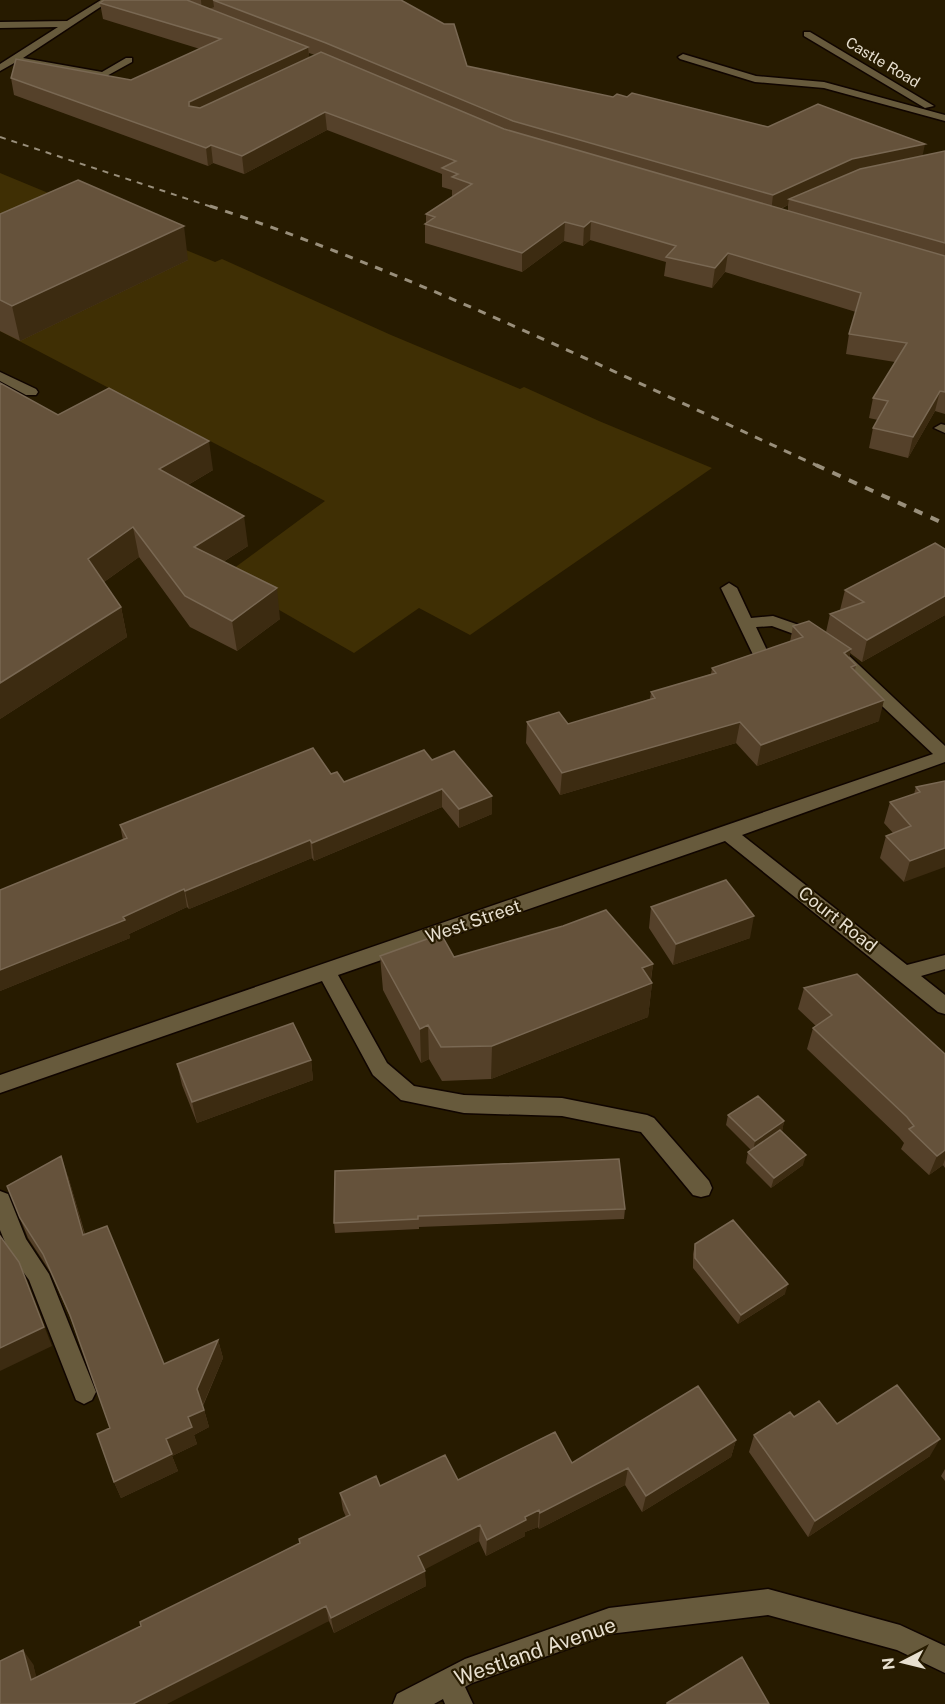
<svg xmlns="http://www.w3.org/2000/svg" width="945" height="1704" viewBox="0 0 945 1704" font-family="'Public Sans',sans-serif">
<style>
.green{fill:#3f2f04}
.lines{fill:none;stroke-linecap:round;stroke-linejoin:round}
.minor-casing{stroke:#100500;stroke-width:3}
.minor{fill:#675a3c;fill-rule:evenodd}
.rail-far2{stroke:#998f7b;stroke-width:2;stroke-dasharray:6 6;stroke-linecap:butt}
.rail-far1{stroke:#998f7b;stroke-width:3;stroke-dasharray:8 8;stroke-linecap:butt}
.rail{stroke:#998f7b;stroke-width:4;stroke-dasharray:9 9;stroke-linecap:butt}
.wall{fill:#55412a;fill-rule:evenodd}
.shaded-wall{fill:#3c2b11}
.building{fill:#65523b;stroke:#796853;stroke-width:1.5}
.labels{text-anchor:middle;dominant-baseline:central;stroke-width:4.5;stroke-linejoin:round;paint-order:stroke}
.far-street-label{font-size:15px;fill:#e8e0d0;stroke:#271b00}
.street-label{font-size:18px;fill:#e8e0d0;stroke:#271b00}
.near-street-label{font-size:21px;fill:#e8e0d0;stroke:#271b00}
</style>
<rect width="100%" height="100%" fill="#271b00"/>
<path class="green" d="M0,173l215,89 7,-3 169,76 129,54 4,-2 75,34 113,47 -242,167 -51,-27 -65,45 -132,-76 103,-76 -325,-170z"/>
<g class="lines">
<g class="minor-casing">
<path id="minor" d="M101,0h10l-88,58 79,14 24,-14h6v4l-29,16 -87,-16 -16,9v-7l58,-37 -58,1v-6l67,-1z
M804,32h6l124,74 -9,2 -121,-72z
M683,54l73,22 68,6 121,33v6l-121,-33 -69,-6 -75,-23 -2,-2z
M0,372l36,17 2,3 -2,3h-10l-26,-14z
M941,424l4,1v8l-11,-5z
M729,583l8,5 14,30 22,-2 46,16 2,4 -8,5 -41,-15 -16,1 16,34 -8,5 -6,-1 -37,-77z
M837,649l6,1 102,96v16l-203,73 165,130 38,-10v14l-24,7 24,19v19l-7,-2 -213,-171 -387,134 49,88 27,23 50,9 98,3 85,17 7,3 55,63 3,7 -3,7 -8,2 -8,-2 -52,-63 -79,-16 -98,-3 -63,-13 -28,-25 -51,-94 -322,112v-18l933,-321 -102,-96 -2,-4 2,-4z
M0,1191l8,3 18,45 23,35 47,118 -4,8 -8,4 -8,-4 -47,-120 -20,-28 -9,-22z
M768,1589l132,36 45,21v27l-48,-23 -129,-35 -159,19 -137,49 -7,4 8,17h-28l-2,-5 -9,5h-41l4,-10 68,-35 144,-51z"/>
</g>
<use href="#minor" class="minor"/>
<path class="rail-far2" d="M0,137l215,71"/>
<path class="rail-far1" d="M210,206c208,69 410,169 610,261"/>
<path class="rail" d="M816,465l129,59"/>
</g>
<path class="wall" d="M104,0h297l66,66 146,31 310,59 22,-5v263l-10,-3 -27,47 -39,-10 4,-20 5,-8 -9,-2 4,-20 22,-36 -49,-8 3,-20 7,-22 -131,-40 -13,16 -48,-12 2,-14 -76,-22 -7,6 -19,-5 -42,31 -97,-29v-19l1,-1v-9l27,-18h-1v-6l-10,-3v-13l-115,-44 -83,44 -31,-11 -5,3 -194,-71 -3,-17 120,2 69,-31 -97,-30 -3,-16zM309,53l6,2 -6,3zM788,205v6l-7,-2z
M0,214l188,46 -168,81 -20,-10z
M58,415l155,55 -25,15 60,61 -25,16 57,57 -43,32 -47,-24 -51,-70 -35,25 17,25 6,30 -127,82z
M945,549v66l-83,47 -12,-9 -1,5 7,7 -1,5 24,51 -122,45 -21,-23 -176,52 -34,-52 1,-21 41,2 82,-25 1,-7 60,-18 1,-6 78,-26 3,-16 33,6 4,-18 10,-4 5,-20z
M432,760l60,36v18l-33,14 -17,-21 -128,54 -2,-3 -123,51 -2,-2 -58,27 1,4 -130,53v-101l123,-50 -3,-15 211,-51 13,8z
M945,781l-41,101 -24,-24 6,-22 7,-3 -9,-10 6,-21 24,-8 2,-7z
M651,907l99,31 -77,27 -24,-37z
M380,956l74,1 199,7 -2,16 1,3 -4,34 -157,62 -49,2 -13,-22 -8,4 -38,-73z
M804,988l141,66v114l-2,-3 -14,10 -28,-26 3,-6 -5,-6 -92,-88 6,-21 3,-2 -18,-17z
M311,1060l2,20 -116,43 -15,-38 -5,-21z
M728,1115l56,6 -2,10 21,34 -32,23 -25,-25 2,-11 3,-2 -25,-25z
M619,1159l6,50 -1,10 -205,8v2l-84,4 -1,-10z
M68,1176l17,58 79,130 54,-24 5,18 -20,48 6,21 -15,8 3,9 -25,12 6,15 -57,27 -7,-16 -4,-54 -38,-106 -21,-49 -23,-35 -21,-52z
M695,1244l90,50 -47,30 -45,-56v-14z
M794,1417l43,7 93,32 -122,81 -59,-85 5,-17z
M736,1440l-5,17 -89,55 -17,-27 -86,44 -1,-2 -13,5v4l-39,20 -7,-15 -55,28 2,17 -92,47 -5,-12 -329,83 33,-40 3,14 105,-52 159,-83 -1,-4 47,-22 -3,-7 -3,-17 40,-7 78,-6 114,-17z
M945,1469v12l-4,-5z"/>
<path class="shaded-wall" d="M201,0h33h-21l1,7 -12,5z
M308,47l2,17 -119,56 -2,-18z
M325,112l2,18 -83,44 -2,-18z
M925,144l-4,19 -132,36 -1,6 -17,8 2,-18 79,-36z
M211,145l2,18 -5,3 -2,-18z
M591,221l-1,19 -7,6 1,-19z
M565,222l-1,19 -42,31v-19z
M184,226l4,34 -168,81 -8,-35z
M728,253l-3,19 -13,16 3,-20z
M940,391l-5,20 -27,47 5,-21z
M209,441l4,29 -49,29 -5,-30z
M244,516l4,30 -49,31 -5,-30z
M133,527l6,30 -45,32 -6,-30z
M277,588l3,31 -43,32 -5,-30z
M945,596v19l-83,47 5,-22z
M121,607l6,30 -127,82v-36z
M851,649l-5,22 -2,-18z
M884,700l-5,21 -122,45 4,-21z
M740,722l-4,21 -176,52 2,-22z
M442,789v18l-128,54 -2,-18z
M492,796v18l-33,14v-19z
M310,840l2,18 -123,51 -4,-18z
M945,848v19l-41,15 6,-21z
M184,889l3,18 -58,27 1,4 -130,53v-21l123,-53z
M754,916l-4,22 -77,27 3,-21z
M653,964l-3,20 2,-1 -4,34 -157,62 1,-33 150,-78z
M428,1025l1,34 -8,4 -1,-34z
M311,1060l2,20 -116,43 -5,-21z
M784,1121l-2,11 -29,20 2,-11z
M945,1150v9l-2,6 -14,10 8,-19z
M806,1155l-3,10 -32,23 3,-10z
M61,1156l7,20 22,78 -7,-19z
M19,1262l33,84 -52,25v-23z
M788,1284l-3,10 -47,30 3,-9z
M218,1340l5,18 -21,49 -5,-18z
M204,1410l5,17 -15,8 3,9 -25,12 6,15 -57,27 -7,-16 52,-43 22,-22z
M940,1439l-10,17 -122,81 7,-16z
M736,1440l-5,17 -89,55 4,-16z
M628,1468l-3,17 -86,44 1,-16z
M539,1510l-1,17 -13,5v4l-39,20 1,-16 38,-23z
M480,1525l-1,16 -59,31 -2,-16z
M425,1571l1,15 -92,47 -3,-15z
M326,1606l3,15 -162,83h-34z
M23,1650l10,14 8,30 -10,-14z"/>
<path class="building" d="M104,0h83l121,47 -119,55v4l11,2 121,-56 183,77 441,127v136l-5,-1 -27,46 -40,-9 15,-27 -15,-3 34,-55 -58,-9 12,-41 -133,-40 -13,15 -49,-11 10,-11 -85,-25 -7,6 -19,-5 -43,31 -97,-29 10,-7 -9,-3 46,-30 -20,-7 6,-3 -16,-6 14,-7 -131,-49 -83,44 -31,-11 -5,3 -195,-70 5,-19 115,21 90,-41 -121,-36z
M213,0h188l43,24h10l13,42 146,31 4,-3 10,3 5,-4 136,34 50,-23 107,40 -73,15 -79,36 -260,-74 -187,-78z
M945,151v92l-156,-44 71,-30z
M78,180l106,46 -172,80 -12,-6v-86z
M0,383l58,32 51,-27 100,53 -50,28 85,47 -50,31 83,41 -45,33 -47,-25 -52,-69 -45,32 33,48 -121,76z
M935,543l10,6v47l-78,44 -37,-26 34,-12 -19,-12z
M809,621l42,28 -7,4 12,12 -5,2 33,33 -123,45 -21,-23 -178,51 -35,-51 32,-10 9,12 87,-26 -4,-6 65,-19 -4,-5 91,-31 -10,-11z
M313,748l18,26 6,-2 7,10 80,-32 8,10 22,-9 38,45 -33,13 -17,-20 -130,54 -2,-3 -125,51 -1,-2 -61,28 2,3 -125,50v-80l127,-52 -7,-13z
M945,781v67l-35,13 -24,-25 25,-10 -21,-24 30,-10 -4,-5z
M726,880l28,36 -78,28 -25,-37z
M606,910l47,54 -11,4 10,15 -160,63 -51,1 -13,-22 -8,4 -40,-73 61,-22 13,23 109,-31z
M857,974l88,80v96l-8,6 -28,-27 5,-3 -7,-9 -94,-89 19,-13 -28,-27z
M293,1023l18,37 -119,42 -15,-38z
M758,1096l26,25 -29,20 -27,-26z
M780,1130l26,25 -32,23 -26,-26z
M61,1156l22,79 24,-9 57,138 54,-24 -21,49 7,21 -16,7 4,10 -26,12 6,15 -58,28 -17,-48 13,-6 -40,-113 -27,-61 -23,-36 -13,-32z
M619,1159l6,50 -207,7v3l-84,4 1,-52z
M733,1220l55,64 -47,31 -46,-57v-14z
M0,1236l19,26 25,65 -44,21z
M897,1385l43,54 -125,82 -61,-86 36,-23 4,5 25,-16 18,23z
M698,1386l38,54 -90,56 -18,-28 -88,45 -1,-3 -14,7 1,3 -39,20 -7,-15 -62,31 7,15 -94,47 -5,-12 -193,98h-133v-43l23,-11 8,30 110,-54 -1,-4 160,-79 -1,-4 51,-24 -10,-22 36,-17 4,10 65,-31 13,25 97,-48 17,31z
M742,1657l27,47h-102v-1z"/>
<g class="labels">
<g class="far-street-label">
<text transform="translate(883 62) rotate(31)">Castle Road</text>
</g>
<g class="street-label">
<text transform="translate(838 919) rotate(38)">Court Road</text>
<text transform="translate(473 921) rotate(-19)">West Street</text>
</g>
<g class="near-street-label">
<text transform="translate(535 1651) rotate(-19)">Westland Avenue</text>
</g>
</g>
<g transform="translate(903 1662) rotate(263)" stroke="#271b00" stroke-width="4.5" paint-order="stroke">
<path d="M0-4.5L10 22L0 15L-10 22Z" fill="#e8e0d0"/>
<text y="-9" font-size="16" font-weight="bold" text-anchor="middle" fill="#e8e0d0">N</text>
</g>
</svg>
